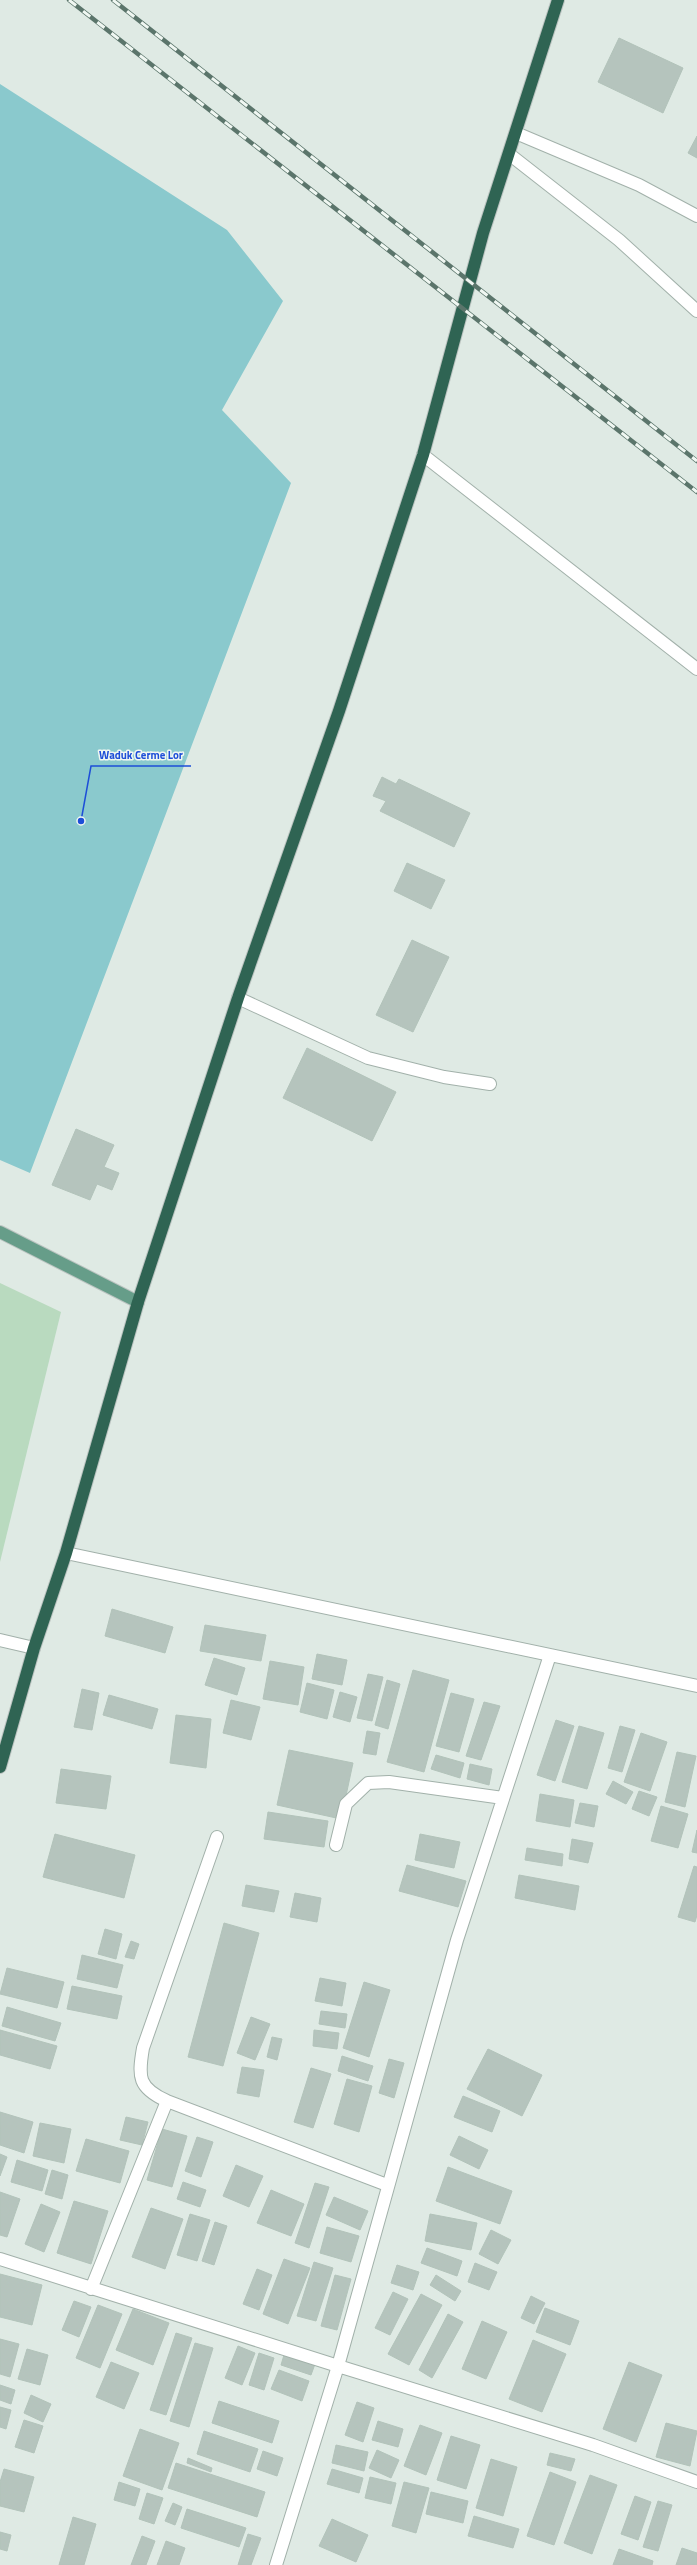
<svg xmlns="http://www.w3.org/2000/svg" width="697" height="2565" viewBox="0 0 697 2565" font-family="'Titillium Web',sans-serif">
<style>
.green{fill:#b9dabf}
.water{fill:#8ac9cd}
.building{fill:#b5c4bd;stroke:#b2c3ba}
.lines{fill:none;stroke-linecap:round;stroke-linejoin:round}
.minor-casing{stroke:#a2b1aa;stroke-width:14}
.major-casing{stroke:#bcc4c1;stroke-width:14}
.highway-casing{stroke:#bcc4c1;stroke-width:14}
.minor{stroke:#fff;stroke-width:12}
.major{stroke:#669d89;stroke-width:12}
.highway{stroke:#2f6453;stroke-width:12}
.rail-casing{stroke:#5b756b;stroke-width:4.5}
.rail{stroke:#f0f7f2;stroke-width:3;stroke-dasharray:9;stroke-linecap:butt}
.leader{fill:none;stroke:#1d4ed8;stroke-width:1.5}
.callout-dot{fill:#1d4ed8;stroke:#f0f7f2;stroke-width:1.5}
.callout-label{font-size:11px;text-anchor:middle;font-weight:bold;fill:#1d4ed8;stroke:#f0f7f2;stroke-width:3;stroke-linejoin:round;paint-order:stroke}
</style>
<rect width="100%" height="100%" fill="#dfeae4"/>
<path class="green" d="M0,1283l61,29 -61,250z"/>
<path class="water" d="M0,84l227,146 56,71 -61,109 69,73 -261,690 -30,-13z"/>
<path class="building" d="M619,38l64,30 -20,45 -65,-31z
M697,136v22l-9,-5z
M382,777l14,7 3,-5 71,34 -16,34 -74,-36 6,-10 -13,-5z
M407,863l38,17 -14,29 -37,-18z
M412,940l37,17 -36,75 -37,-17z
M307,1048l89,44 -24,49 -89,-43z
M76,1129l38,16 -10,22 15,6 -7,17 -15,-6 -7,16 -38,-15z
M112,1609l61,18 -8,26 -60,-17z
M205,1625l61,10 -5,26 -61,-10z
M317,1654l30,6 -5,25 -30,-6z
M214,1658l31,10 -8,27 -32,-10z
M270,1661l34,6 -6,38 -35,-6z
M413,1670l36,10 -25,92 -37,-10z
M368,1674l15,3 -11,44 -15,-3z
M387,1680l13,4 -12,45 -13,-4z
M307,1683l27,7 -7,29 -27,-7z
M82,1689l17,4 -7,37 -18,-3z
M340,1692l17,5 -7,25 -17,-5z
M451,1693l23,6 -15,53 -23,-6z
M109,1695l49,14 -6,20 -49,-14z
M231,1700l29,7 -9,33 -28,-7z
M484,1702l16,4 -19,54 -15,-4z
M176,1715l35,4 -5,49 -36,-5z
M556,1720l18,6 -19,55 -18,-6z
M579,1726l25,7 -17,56 -25,-7z
M620,1726l15,4 -13,42 -14,-4z
M367,1731l13,2 -4,22 -13,-2z
M641,1733l26,9 -17,49 -26,-9z
M289,1750l64,13 -12,56 -64,-14z
M677,1752l19,4 -11,51 -20,-5z
M436,1755l28,8 -4,15 -29,-9z
M470,1764l22,5 -3,16 -22,-6z
M61,1769l50,7 -5,33 -50,-6z
M613,1781l20,11 -7,12 -20,-10z
M639,1791l18,6 -8,19 -17,-7z
M540,1794l34,6 -4,27 -34,-6z
M580,1803l18,3 -4,21 -19,-4z
M661,1806l27,8 -10,34 -27,-7z
M268,1812l60,9 -4,26 -60,-8z
M697,1830v23l-5,-1z
M55,1834l80,21 -11,43 -81,-21z
M420,1834l40,8 -6,26 -39,-8z
M572,1839l21,4 -5,20 -19,-4z
M527,1848l36,6 -1,12 -37,-6z
M407,1865l59,16 -8,26 -59,-16z
M694,1866l3,1v48l-2,7 -17,-5z
M519,1875l60,11 -4,24 -60,-12z
M246,1885l33,6 -5,21 -32,-6z
M295,1893l26,5 -4,24 -27,-5z
M224,1923l35,10 -36,133 -35,-9z
M105,1929l17,5 -6,25 -18,-5z
M131,1941l8,3 -5,15 -9,-2z
M82,1955l41,10 -6,23 -40,-9z
M7,1968l57,14 -7,26 -57,-14z
M320,1978l26,5 -4,23 -27,-5z
M364,1982l26,8 -21,67 -26,-9z
M72,1986l50,10 -5,23 -50,-10z
M7,2007l54,16 -6,18 -53,-15z
M321,2011l26,3 -2,14 -26,-4z
M251,2017l19,7 -15,36 -18,-7z
M0,2030l57,16 -7,23 -50,-14z
M314,2030l25,3 -2,16 -24,-3z
M272,2037l10,2 -5,21 -10,-3z
M488,2049l54,26 -20,41 -55,-27z
M342,2056l31,10 -5,15 -30,-10z
M389,2059l15,4 -10,35 -15,-5z
M242,2067l22,3 -5,27 -22,-4z
M311,2068l20,6 -18,54 -19,-6z
M347,2079l25,7 -13,46 -25,-8z
M463,2096l37,15 -8,21 -38,-15z
M0,2112l33,10 -9,31 -24,-8z
M126,2117l22,5 -6,23 -22,-5z
M40,2123l31,6 -7,34 -31,-7z
M162,2129l25,7 -15,51 -25,-7z
M459,2136l29,14 -9,19 -29,-14z
M197,2137l16,5 -12,35 -16,-6z
M86,2139l43,12 -9,32 -44,-12z
M0,2154l7,3 -7,19z
M17,2160l31,10 -6,21 -31,-9z
M236,2165l27,11 -14,31 -26,-11z
M448,2167l64,24 -12,33 -64,-23z
M52,2170l16,5 -6,24 -17,-5z
M183,2182l23,8 -6,17 -23,-8z
M315,2183l14,4 -20,61 -14,-5z
M271,2190l33,14 -13,32 -34,-13z
M0,2192l20,7 -13,38 -7,-2z
M334,2197l34,14 -8,19 -34,-15z
M74,2201l34,10 -17,53 -34,-11z
M41,2204l19,8 -16,40 -19,-8z
M151,2208l32,11 -18,50 -33,-12z
M190,2214l20,6 -13,41 -20,-6z
M430,2214l47,9 -6,27 -46,-9z
M215,2222l12,4 -13,39 -12,-4z
M327,2227l32,9 -8,26 -31,-9z
M491,2230l20,10 -13,24 -19,-10z
M427,2248l35,13 -5,15 -36,-13z
M284,2259l26,9 -22,56 -25,-10z
M314,2262l19,6 -17,53 -19,-5z
M475,2263l22,9 -8,18 -21,-8z
M397,2265l22,7 -6,18 -22,-7z
M257,2269l15,6 -13,35 -16,-6z
M0,2274l42,11 -10,40 -32,-8z
M335,2275l16,4 -14,51 -16,-4z
M436,2275l25,16 -6,10 -25,-16z
M393,2292l15,7 -18,36 -15,-7z
M421,2294l21,11 -33,60 -21,-11z
M531,2296l14,7 -11,21 -13,-6z
M74,2301l17,6 -12,30 -17,-7z
M98,2305l24,9 -22,54 -24,-10z
M545,2308l34,13 -9,24 -34,-13z
M133,2309l36,14 -16,42 -37,-15z
M448,2314l15,8 -31,56 -13,-8z
M482,2321l25,11 -21,47 -24,-10z
M176,2333l16,5 -26,77 -16,-5z
M0,2339l19,5 -9,33 -10,-3z
M533,2340l33,14 -24,58 -33,-13z
M195,2343l18,5 -24,79 -19,-6z
M238,2346l17,7 -13,32 -17,-7z
M27,2349l21,6 -8,30 -22,-6z
M259,2353l15,5 -10,32 -15,-5z
M284,2355l31,9 -4,11 -30,-10z
M111,2362l28,11 -15,36 -28,-12z
M629,2362l33,13 -26,67 -33,-13z
M279,2370l30,11 -7,20 -31,-12z
M0,2385l15,5 -4,14 -11,-4z
M31,2395l20,9 -8,18 -19,-9z
M219,2401l60,20 -7,22 -60,-20z
M357,2402l17,6 -11,34 -18,-7z
M0,2407l11,3 -5,19 -6,-2z
M24,2420l19,6 -9,27 -19,-6z
M378,2421l25,8 -5,18 -26,-7z
M666,2423l31,8 -7,35 -34,-9z
M420,2425l22,8 -16,42 -22,-9z
M140,2429l39,14 -17,47 -39,-14z
M204,2431l54,18 -8,23 -53,-18z
M451,2436l29,9 -14,44 -29,-9z
M336,2445l32,7 -4,19 -32,-8z
M377,2450l22,10 -8,18 -22,-10z
M263,2451l20,7 -6,18 -20,-7z
M550,2453l25,6 -4,12 -24,-6z
M188,2458l24,10 -1,4 -24,-9z
M491,2459l26,8 -14,49 -27,-8z
M176,2463l89,29 -8,25 -89,-29z
M4,2469l30,8 -10,35 -24,-6v-24z
M332,2469l31,9 -4,15 -32,-9z
M550,2472l26,10 -22,63 -27,-9z
M590,2475l27,10 -25,69 -28,-11z
M370,2477l26,6 -5,21 -26,-6z
M119,2482l21,7 -5,17 -21,-6z
M404,2482l25,6 -13,45 -24,-7z
M431,2492l37,9 -5,22 -37,-9z
M147,2493l16,5 -9,26 -15,-5z
M635,2496l16,6 -13,38 -17,-6z
M658,2501l14,4 -14,46 -15,-4z
M173,2503l9,4 -7,18 -10,-4z
M187,2509l59,19 -7,19 -58,-19z
M474,2516l45,13 -6,19 -45,-12z
M73,2517l23,7 -12,41h-25z
M332,2519l36,16 -12,27 -37,-16z
M0,2532l11,3 -4,16 -7,-2z
M248,2534l13,4 -10,27h-13z
M142,2536l13,5 -9,24h-15z
M166,2541l19,7 -6,17h-22z
M682,2548l15,5v12h-21z
M619,2549l34,12 -1,4h-39z"/>
<g class="lines">
<g class="minor-casing">
<path id="minor" d="M516,133l123,52 58,31
M509,154l110,86 78,71
M423,455l274,214
M238,998l130,60 76,19 46,7
M66,1553l631,133
M0,1640l34,8
M217,1837l-74,211c-5,29 -5,40 24,53l220,84
M336,1845l10,-41 22,-21 21,-1 114,16
M0,2259l338,107 119,-426 93,-285
M91,2289l76,-188
M276,2565l62,-199 255,79 104,37"/>
</g>
<g class="major-casing">
<path id="major" d="M0,1232l138,70"/>
</g>
<g class="highway-casing">
<path id="highway" d="M0,1767l34,-119 32,-95 72,-251 100,-304 101,-287 84,-256 60,-222 75,-233"/>
</g>
<use href="#minor" class="minor"/>
<use href="#major" class="major"/>
<use href="#highway" class="highway"/>
<g class="rail-casing">
<path id="rail" d="M69,0l628,492
M113,0l584,461"/>
</g>
<use href="#rail" class="rail"/>
</g>
<path class="leader" d="M81 821L91 766H191"/>
<circle class="callout-dot" cx="81" cy="821" r="4"/>
<g class="callout-label">
<text x="141" y="759">Waduk Cerme Lor</text>
</g>
</svg>
